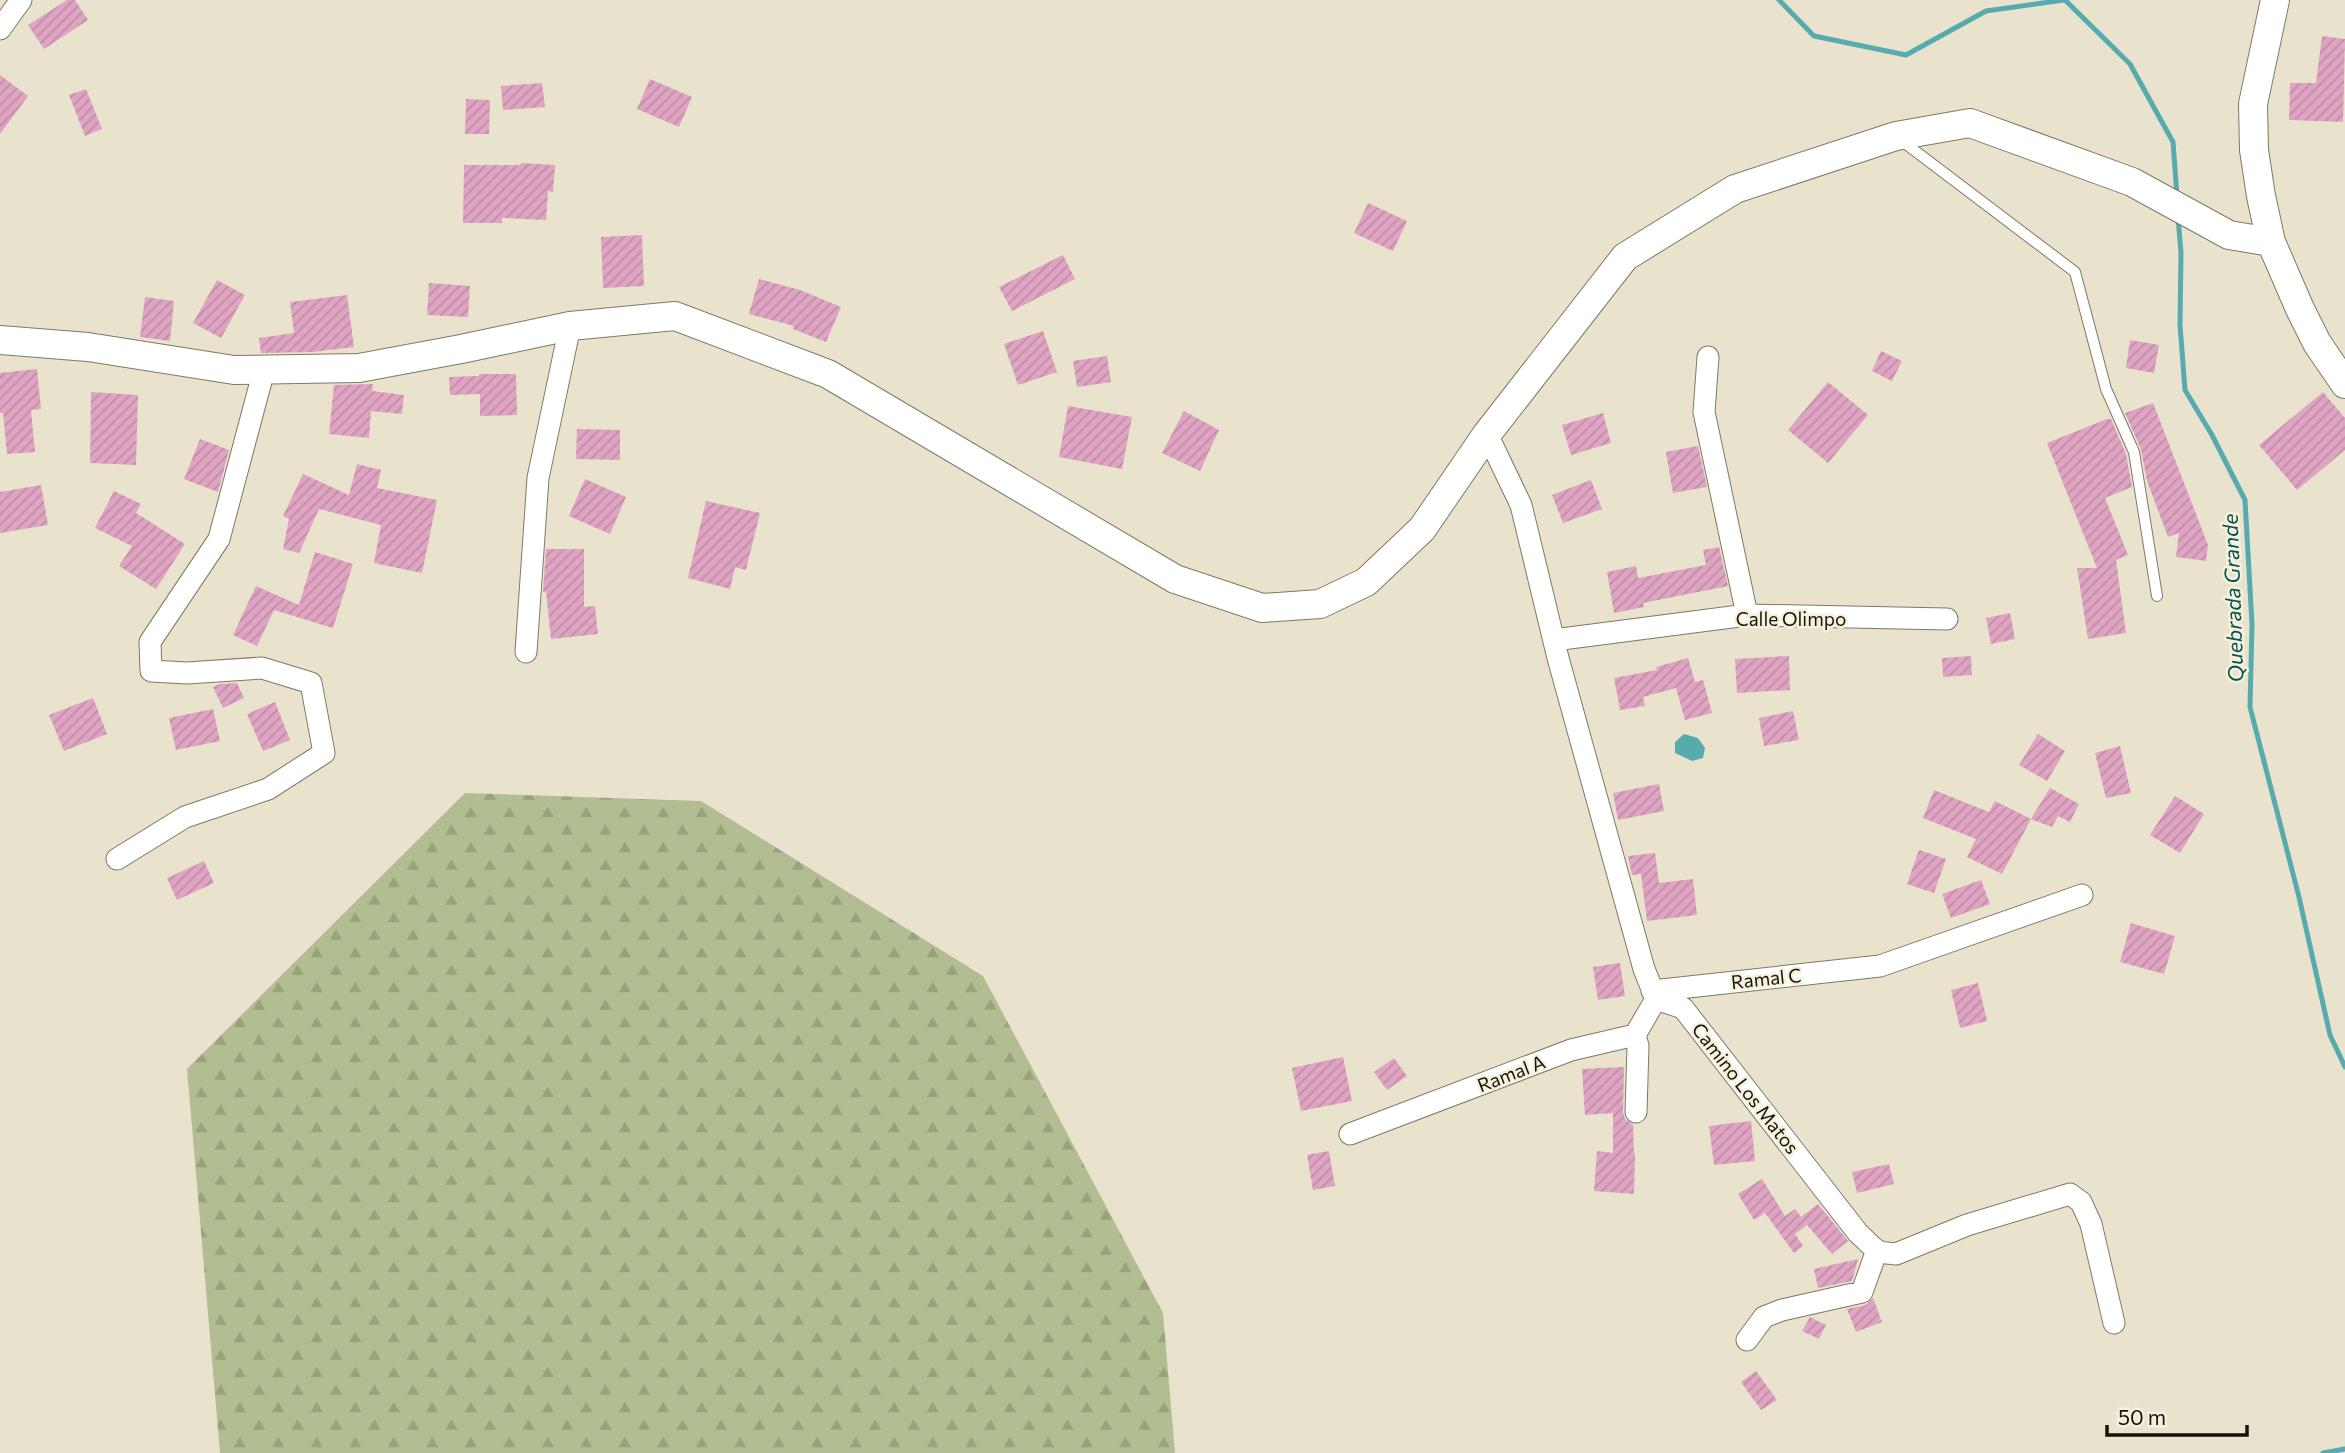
<svg xmlns="http://www.w3.org/2000/svg" width="2345" height="1453" viewBox="0 0 2345 1453" font-family="Commissioner,sans-serif">
<style>
.forest{fill:url(#forest-firs)}
.water{fill:#57abad}
.lines{fill:none;stroke-linecap:round;stroke-linejoin:round}
.stream{stroke:#57abad;stroke-width:5}
.building{fill:url(#building-hatch)}
.lane-casing{stroke:#7e7865;stroke-width:12}
.street-casing{stroke:#7e7865;stroke-width:23}
.secondary-casing{stroke:#7e7865;stroke-width:30}
.lane{stroke:#fff;stroke-width:10}
.street{stroke:#fff;stroke-width:21}
.secondary{stroke:#fff;stroke-width:28}
.labels{text-anchor:middle;dominant-baseline:central;stroke-width:5;stroke-linejoin:round;paint-order:stroke}
.street-label{font-size:19px;fill:#15130c;stroke:#f7f0db}
.water-label{font-size:21px;font-style:italic;fill:#015153;stroke:#f7f0db}
</style>
<defs>
<pattern id="forest-firs" width="22" height="20" patternUnits="userSpaceOnUse" patternTransform="scale(1.75)"><rect width="22" height="20" fill="#b2bd92"/><path d="M5 1l3.5 6h-7zM16 11l3.5 6h-7z" fill="#98a27d"/></pattern>
<pattern id="building-hatch" width="6" height="6" patternUnits="userSpaceOnUse" patternTransform="scale(1.75)"><rect width="6" height="6" fill="#e0a4c3"/><path d="M-1 1l2-2M0 6l6-6M5 7l2-2" fill="none" stroke="#bf8ca6"/></pattern>
</defs>
<rect width="100%" height="100%" fill="#e9e3ce"/>
<path class="forest" d="M465,793l236,8 282,175 180,337 12,140h-955l-33,-384z"/>
<path class="water" d="M1684,734l14,4 7,10 -2,10 -11,3 -17,-8v-11z"/>
<g class="lines">
<path class="stream" d="M1779,0l35,36 92,19 80,-44 78,-11
M2065,0l65,64 43,78 4,54
M2178,217l3,36 -1,72 5,65 27,45 33,65 7,124 -2,83 49,190 31,138 15,32
M2323,1453l22,-4"/>
</g>
<path class="building" d="M67,0h8l13,20 -44,29 -16,-24z
M2322,36l23,3 -2,83 -54,-2 1,-37h26z
M0,75l28,21 -28,38z
M650,79l42,18 -13,30 -42,-18z
M542,83l3,24 -42,3 -2,-24z
M86,89l16,40 -17,7 -16,-41z
M466,99l24,1 -1,34h-24z
M521,163l34,2 -2,27 -5,-1 -2,29 -44,-2v5h-39l1,-58h56z
M1368,203l39,18 -14,30 -39,-18z
M642,235l2,51 -41,2 -2,-51z
M1063,255l12,24 -63,32 -13,-24z
M759,279l41,11 41,17 -15,35 -33,-13 1,-3 -45,-12z
M217,280l28,15 -24,43 -28,-15z
M429,283l41,3 -2,31 -41,-2z
M347,295l7,52 -41,5 -52,1 -2,-15 35,-5 -4,-31z
M145,297l29,4 -4,40 -30,-4z
M1043,331l14,41 -39,13 -14,-41z
M2130,340l29,5 -5,28 -28,-5z
M1881,351l21,10 -10,20 -20,-10z
M1107,356l4,26 -34,5 -4,-26z
M37,369l4,40 -10,1 4,42 -28,2 -4,-41h-3v-40z
M479,374h37l1,41 -37,1v-22l-30,1 -1,-18 30,-1z
M1828,382l40,33 -40,48 -40,-33z
M373,384l-1,7 32,4 -2,19 -31,-3 -2,27 -40,-4 5,-49z
M91,392l47,3 -2,70 -46,-2z
M2323,392l22,26v32l-48,40 -38,-45z
M2153,403l55,142 -2,16 -30,-4 3,-24 -11,4 -21,-56 -6,-32 -16,-36z
M1068,406l64,11 -10,52 -63,-12z
M1184,411l35,19 -19,41 -38,-18z
M1603,413l8,30 -40,12 -9,-30z
M2107,419h4l15,35 6,33 -27,11 23,57 -12,5 10,73 -38,6 -11,-71h20l-50,-125z
M577,429l43,1v30l-44,-1z
M200,439l29,11 -11,42 -34,-13z
M1698,446l9,41 -34,6 -7,-41z
M357,464l24,6 -4,18 60,12 -15,73 -48,-10 7,-38 -62,-16 -20,44 -16,-4 6,-30 -6,-3 20,-42 46,21z
M585,479l41,18 -16,37 -41,-18z
M1591,480l11,29 -39,14 -11,-28z
M41,485l7,40 -48,8v-41z
M114,491l27,13 -5,9 49,31 -29,45 -37,-23 13,-20 -37,-18z
M706,501l54,12 -14,57 -11,-3 -5,22 -42,-11z
M1719,547l9,39 -85,17 1,4 -30,6 -7,-41 29,-6 2,12 68,-13 -3,-15z
M546,549h38v58l11,-1 3,28 -47,5 -5,-47h-3z
M315,552l38,12 -20,64 -59,-18 -17,36 -24,-11 23,-49 43,19z
M2010,613l5,26 -24,5 -5,-26z
M1789,656l1,34 -53,3 -2,-34z
M1971,656l1,19 -29,2 -1,-19z
M1688,658l7,24 8,-2 9,33 -27,7 -9,-32 -33,9 2,9 -25,4 -6,-32 43,-8 -1,-3z
M237,683l7,15 -21,10 -10,-21 7,-3z
M93,698l14,36 -43,17 -15,-36z
M275,702l15,38 -27,11 -16,-37z
M213,709l7,32 -44,9 -7,-32z
M1793,711l6,29 -35,6 -5,-28z
M2038,734l27,17 -18,30 -28,-16z
M2120,746l11,47 -25,5 -11,-45z
M1659,784l5,27 -46,9 -5,-27z
M2050,788l29,16 -9,18 -12,-6 -6,11 -21,-8z
M1934,790l55,22 6,-11 36,18 -29,55 -35,-17 9,-18 -53,-21z
M2175,796l29,18 -24,39 -30,-18z
M1919,850l27,9 -12,34 -27,-9z
M1655,853l4,30 34,-4 4,36 -50,6 -6,-47 -9,1 -4,-19z
M204,861l10,22 -37,17 -10,-22z
M1981,880l9,24 -39,14 -9,-24z
M2131,923l44,13 -11,38 -44,-12z
M1620,963l5,33 -27,4 -5,-33z
M1978,983l9,38 -27,7 -9,-38z
M1343,1057l9,44 -51,10 -9,-43z
M1394,1058l13,18 -20,14 -13,-18z
M1624,1067l-1,45 2,7 8,6 1,28h1l-1,41 -40,-3 3,-40 16,2v-40l-28,2 -3,-46z
M1751,1121l4,40 -41,4 -5,-39z
M1329,1151l6,35 -22,4 -6,-35z
M1889,1164l5,20 -37,9 -5,-21z
M1762,1179l23,37 10,-7 6,8 17,-13 30,37 -16,13 -25,-29 -12,9 8,12 -9,7 -29,-40 -11,7 -16,-26z
M1858,1259l-6,22 -34,7 -4,-19z
M1873,1298l9,24 -26,10 -9,-23 19,-4z
M1810,1317l16,8 -7,14 -17,-8z
M1756,1371l21,29 -16,10 -20,-28z"/>
<g class="lines">
<g class="lane-casing">
<path id="lane" d="M1902,141l173,131 31,117 28,63 23,144"/>
</g>
<g class="street-casing">
<path id="street" d="M0,29l21,-29
M1708,357l-4,55 43,203
M1487,434l34,71 37,153 86,311 12,30 27,9 175,225 20,19 18,2 71,-29 103,-31 11,8 10,22 23,99
M1554,640l193,-25 200,4
M526,652l12,-174 32,-152
M117,859l68,-42 83,-28 56,-36 -13,-70 -49,-15 -75,5 -36,-2 -1,-29 69,-103 45,-169
M1652,991l228,-25 202,-71
M1635,1035l3,11 -2,66
M1350,1134l221,-84 64,-15 21,-36
M1747,1340l17,-23 18,-7 80,-18 15,-42"/>
</g>
<g class="secondary-casing">
<path id="secondary" d="M2275,0l-22,104 1,46 7,46 10,46 29,67 17,34 28,41
M0,340l88,7 146,23 125,-2 102,-19 109,-23 105,-10 153,58 347,205 87,29 58,-4 46,-22 56,-53 65,-95 138,-177 110,-68 161,-53 74,-13 162,59 97,53 42,7"/>
</g>
<use href="#lane" class="lane"/>
<use href="#street" class="street"/>
<use href="#secondary" class="secondary"/>
</g>
<g class="labels">
<g class="street-label">
<text x="1791" y="618">Calle Olimpo</text>
<text transform="translate(1766 978) rotate(-6)">Ramal C</text>
<text transform="translate(1511 1073) rotate(-21)">Ramal A</text>
<text transform="translate(1746 1088) rotate(52)">Camino Los Matos</text>
</g>
<g class="water-label">
<text transform="translate(2232 598) rotate(-92)">Quebrada Grande</text>
</g>
</g>
<path d="M2107 1425v10h140v-10" fill="none" stroke="#15130c" stroke-width="3.5"/>
<text x="2118" y="1425" font-size="21" fill="#15130c" stroke="#f7f0db" stroke-width="5" paint-order="stroke">50 m</text>
</svg>
